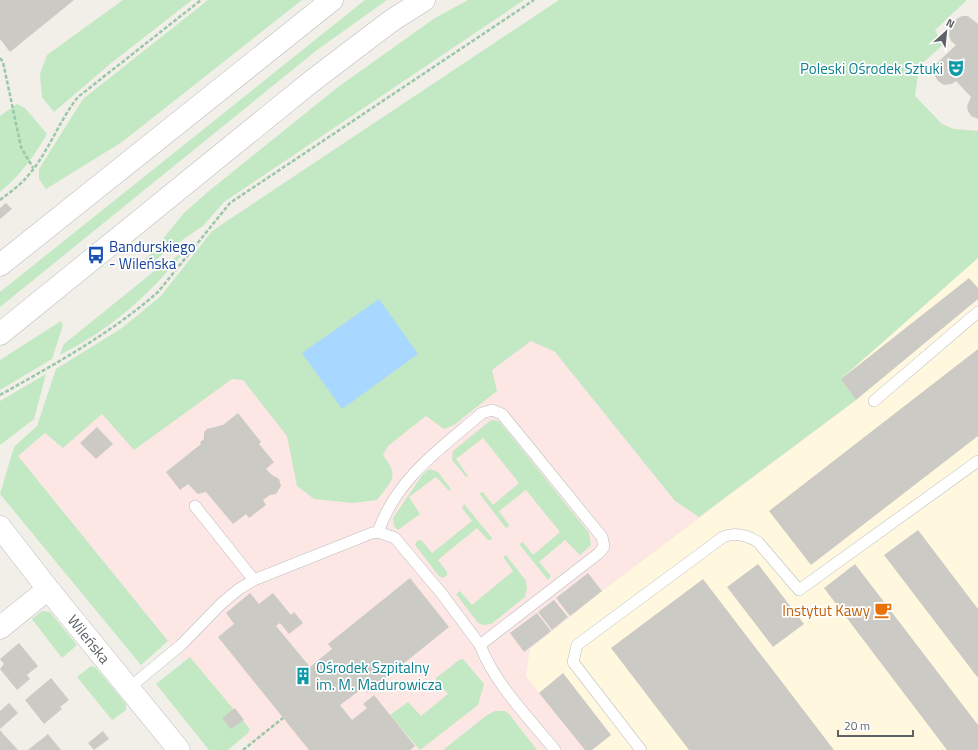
<svg xmlns="http://www.w3.org/2000/svg" width="978" height="750" viewBox="0 0 978 750" font-family="'Titillium Web',sans-serif">
<style>
.commercial{fill:#fff8de}
.medical{fill:#fce7e4}
.green{fill:#c3e8c4}
.water{fill:#a8d8ff}
.building{fill:#cccac4}
.lines{fill:none;stroke-linecap:round;stroke-linejoin:round}
.lane-casing{stroke:#b9bcc0;stroke-width:12}
.street-casing{stroke:#b9bcc0;stroke-width:23}
.secondary-casing{stroke:#b8bbc0;stroke-width:23}
.path{stroke:#9ac7a8;stroke-width:2.5;stroke-dasharray:4 2;stroke-linecap:butt}
.lane{stroke:#fff;stroke-width:11}
.street{stroke:#fff;stroke-width:22}
.secondary{stroke:#fff;stroke-width:22}
.labels{text-anchor:middle;dominant-baseline:central;stroke-width:3.5;stroke-linejoin:round;paint-order:stroke}
.culture-label{font-size:15px;fill:#0d838f;stroke:#fff;text-anchor:end}
.transit-label{font-size:15px;fill:#164399;stroke:#fff;text-anchor:start}
.food-label{font-size:15px;fill:#c56008;stroke:#fff;text-anchor:end}
.street-label{font-size:15px;fill:#5e6267;stroke:#fff}
</style>
<rect width="100%" height="100%" fill="#f1efe7"/>
<path class="commercial" d="M978,258v492h-393l-60,-74 5,-27 72,-58 254,-191 -15,-21z"/>
<path class="medical" d="M570,2l286,398 -254,191 -72,58 -4,27 59,74h-330l-237,-294z"/>
<path class="green" d="M123,0h69l-82,64 -56,48 -12,-15 -2,-23 7,-19z
M208,0h94l-180,142 -76,47 -7,-10v-10l44,-70z
M365,0h22l-70,50 -317,257v-15z
M468,0h56l-300,202 -21,24 -37,25 -12,11h-10l-2,-1 6,-4 36,-44 25,-22 129,-104 97,-69z
M559,0h408l-32,30 8,15 -24,21 -4,30 27,28 12,5 24,2v127l-137,121 15,21 -157,117 -24,-16 -120,-149 -24,-11 -39,29 5,21 -43,34 -10,4 -18,-13 -38,30 -5,9c17,22 9,25 -6,45l-24,3 -39,-4 -17,-13 -10,-50 -44,-56 -11,-1 -98,71 -32,-36 -39,34 -18,-15 -27,23 150,185 -27,24 -141,-171 14,-47 23,-21 19,-57 66,-41 39,-32 51,-65z
M17,104l8,4 22,26c-13,22 -27,42 -47,58v-76z
M186,250c-38,46 -72,77 -126,105l4,-11 88,-71z
M61,321l2,4 -11,34 -52,31v-30z
M46,374l-12,45 -34,26v-44z
M491,420l8,1 90,112 2,12 -11,10 -15,-15 -26,22 12,14 -3,4 -29,-36 4,-2 10,13 27,-23 -34,-42 -27,21 10,14 -2,3 -2,-1 -26,-34 4,-1 10,13 26,-22 -36,-45 -27,21 12,17 -2,1 -14,-17 1,-9z
M430,469l8,3 13,17 -2,2 -13,-14 -27,20 11,17 -22,16 -4,-4 -1,-8 30,-44z
M464,504l28,34v2h-4l-11,-12 -39,32 9,12v3l-4,3 -4,-2 -24,-31 2,-4 4,-1 11,13 40,-32 -10,-13z
M506,555l20,26 1,7 -2,9 -34,27 -8,1 -5,-2 -22,-29 4,-3 12,14 41,-34 -10,-14z
M42,611l8,1 27,33 -15,13 -30,-39z
M190,657l60,72 -2,4 -20,17h-19l-53,-66z
M463,659l21,25 -6,21 -58,45 -30,-35 18,-13 13,14 27,-22 -12,-13v-3l23,-18z
M91,666l5,2 30,36v6l-14,10 -35,-43z
M495,711h10l4,3 28,36h-94l44,-35z"/>
<path class="water" d="M379,299l39,55 -76,55 -40,-56z"/>
<path class="building" d="M0,0h74l-64,52 -10,-13z
M962,16h6l10,8v95l-7,-3 -3,-5 -1,-5 4,-9 -15,-16 -4,3 -8,1 -6,-4 -4,-7 2,-10 20,-19 -5,-4 -2,-6 2,-13z
M6,203l6,6 -12,10v-11z
M969,278l9,10v11l-122,101 -15,-21z
M978,349v87l-167,129 -42,-54z
M238,413l23,29 -2,2 15,18 -8,7 6,6 7,4 2,7 -5,8 -6,1 -7,5 3,5 -17,13 -3,-4 -13,10 -27,-32 -8,2 -10,-10 -8,6 -14,-18 35,-28 -1,-2 4,-3v-7l3,-3 16,-4z
M97,427l16,17 -17,15 -16,-16z
M918,530l60,79v69l-94,-123z
M758,564l46,60 -31,23 -46,-60z
M855,564l123,161v25h-31l-123,-162z
M588,573l14,18 -32,25 -14,-18z
M410,578l39,49 -82,66 -4,-5 -23,17 12,15 15,-12 -4,-4 11,-9 41,51 -5,4h-101l-91,-113 16,-13 -8,-11 24,-20 9,11 14,-11 18,22 3,-3 9,11 -14,11 -9,-11 -4,3 34,41 22,-18 -4,-5z
M703,579l131,171h-145l-78,-102z
M554,600l14,17 -16,13 -14,-18z
M537,613l14,18 -27,21 -14,-19z
M19,643l19,23 -11,9 3,4 -13,11 -17,-21 4,-5 -4,-5z
M563,673l48,62 -19,15h-7l-46,-57z
M51,678l18,22 -9,7 2,2 -18,15 -19,-24z
M9,703l9,10 -18,16v-18z
M235,708l9,12 -13,9 -9,-11z
M0,730l5,6 13,14h-18z
M103,731l6,8 -15,11 -6,-7z
M48,734l13,16h-33z"/>
<g class="lines">
<g class="lane-casing">
<path id="lane" d="M874,401l104,-89
M195,506l59,74
M378,532l17,6 47,56 38,51
M129,688l52,-43 41,-42 17,-14 15,-9 118,-47 6,-1c19,-54 62,-83 104,-119l10,-3 10,4 100,123 2,10 -5,6 -119,92c15,39 48,72 75,105
M641,750l-68,-88 4,-17 146,-108c12,-5 24,-2 35,5l41,48 179,-129"/>
</g>
<g class="street-casing">
<path id="street" d="M0,527l48,62 131,161
M0,628l48,-39"/>
</g>
<g class="secondary-casing">
<path id="secondary" d="M0,265l332,-265
M0,334l312,-253 79,-60 33,-21"/>
</g>
<path class="path" d="M0,58l3,4 18,85 12,21
M0,200c9,-7 19,-14 26,-22 22,-24 32,-56 52,-81l123,-97
M0,395c55,-31 110,-61 158,-103l72,-89 304,-203
M243,750l40,-32"/>
<use href="#lane" class="lane"/>
<use href="#street" class="street"/>
<use href="#secondary" class="secondary"/>
</g>
<defs>
<g id="theatre-bare" transform="scale(1.38)"><path d="M-5-5.5Q0-4 5-5.5V0Q5 5 0 6Q-5 5-5 0ZM-3.3-2.5H-1v1.5H-3.3ZM1-2.5H3.3v1.5H1ZM-2.8 1Q0 5.5 2.8 1Z" fill="#0f9aa8" stroke="#fff" stroke-width="2.5" paint-order="stroke"/></g>
<g id="bus-bare" transform="scale(1.38)"><path d="M-5-6H5V4H4V6H2V4H-2V6H-4V4H-5ZM-3.5-4V0h7V-4ZM-3.5 1.2v1.5H-2V1.2ZM2 1.2v1.5H3.5V1.2Z" fill="#1a4fb4" stroke="#fff" stroke-width="2.5" paint-order="stroke"/></g>
<g id="cafe-bare" transform="scale(1.38)"><path d="M-5.5-4.5H6V0H3Q3 3.5 0 3.5H-2.5Q-5.5 3.5-5.5 0ZM3-3.2v2h1.7v-2ZM-6 4.5H4V6H-6Z" fill="#e8710a" stroke="#fff" stroke-width="2.5" paint-order="stroke"/></g>
<g id="building-bare" transform="scale(1.38)"><path d="M-4-6H4V6H1V3H-1V6H-4ZM-2.5-4.3h1.7v1.8h-1.7ZM.8-4.3h1.7v1.8H.8ZM-2.5-1h1.7V.8h-1.7ZM.8-1h1.7V.8H.8Z" fill="#0f9aa8" stroke="#fff" stroke-width="2.5" paint-order="stroke"/></g>
</defs>
<g fill-rule="evenodd">
<use href="#theatre-bare" x="956" y="68"/>
<use href="#bus-bare" x="96" y="255"/>
<use href="#cafe-bare" x="883" y="610"/>
<use href="#building-bare" x="303" y="676"/>
</g>
<g class="labels">
<g class="culture-label">
<text x="943" y="68">Poleski Ośrodek Sztuki</text>
<text x="316" y="667" text-anchor="start">Ośrodek Szpitalny<tspan x="316" dy="17">im. M. Madurowicza</tspan></text>
</g>
<g class="transit-label">
<text x="109" y="246">Bandurskiego<tspan x="109" dy="17">- Wileńska</tspan></text>
</g>
<g class="food-label">
<text x="870" y="610">Instytut Kawy</text>
</g>
<g class="street-label">
<text transform="translate(89 639) rotate(51)">Wileńska</text>
</g>
</g>
<g transform="translate(946 32) rotate(27)" stroke="#ffffff" stroke-width="3" paint-order="stroke">
<path d="M0-3L7 15L0 10L-7 15Z" fill="#5e6267"/>
<text y="-6" font-size="11" font-weight="bold" text-anchor="middle" fill="#5e6267">N</text>
</g>
<path d="M838 730v6h75v-6" fill="none" stroke="#5e6267" stroke-width="2"/>
<text x="844" y="730" font-size="12" fill="#5e6267" stroke="#ffffff" stroke-width="3" paint-order="stroke">20 m</text>
</svg>
